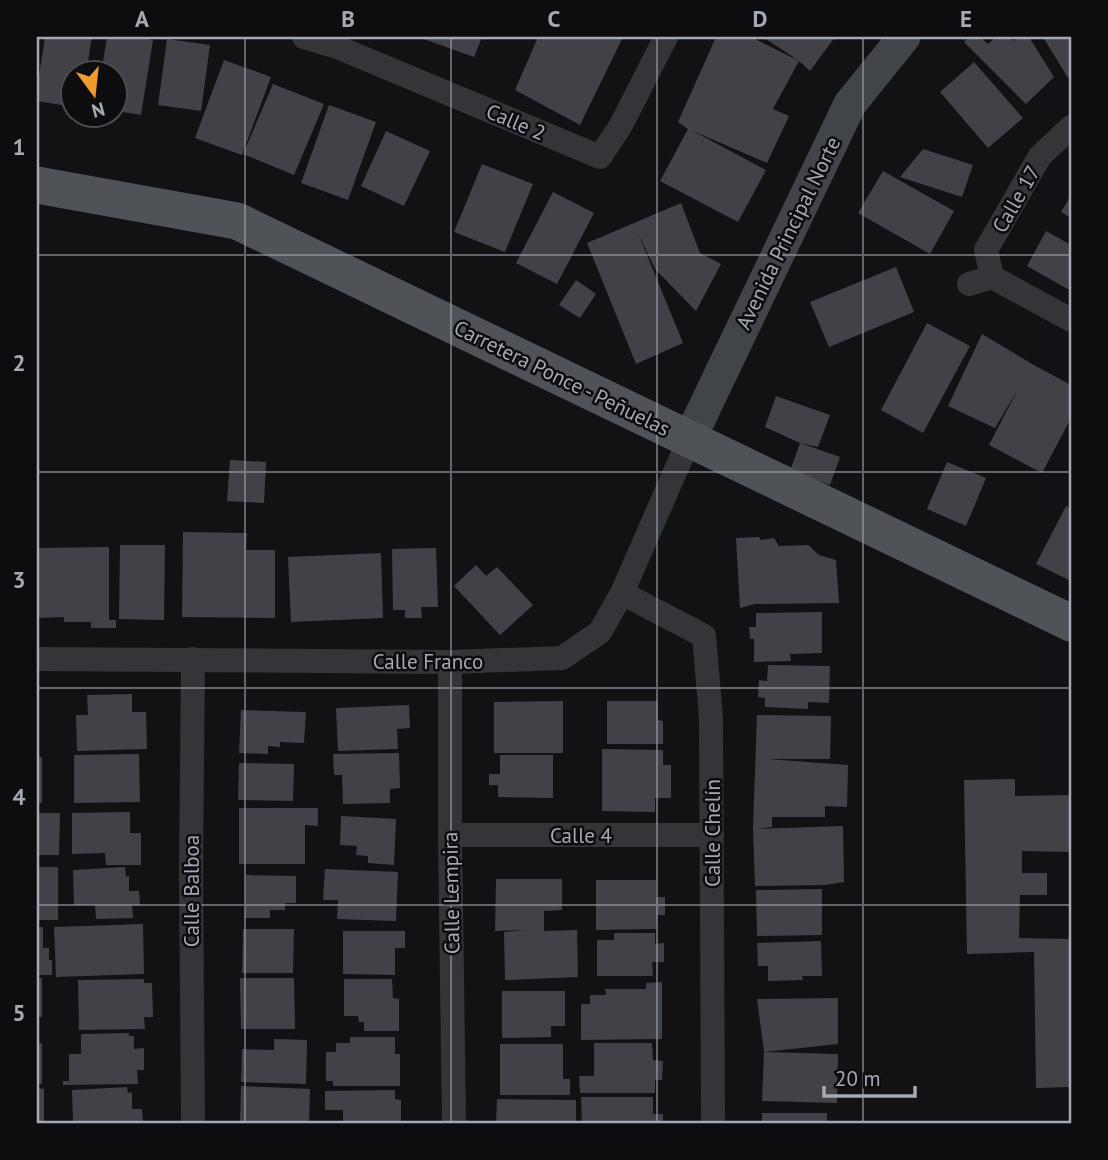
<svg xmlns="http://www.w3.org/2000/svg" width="1108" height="1160" viewBox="0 0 1108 1160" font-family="'PT Sans',sans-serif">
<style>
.building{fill:#414247}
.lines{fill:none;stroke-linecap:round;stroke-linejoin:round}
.street{stroke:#333538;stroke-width:24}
.secondary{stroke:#414448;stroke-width:33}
.primary{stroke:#4f5257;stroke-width:37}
.grid{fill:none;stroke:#a4aab4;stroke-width:2;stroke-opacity:0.55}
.labels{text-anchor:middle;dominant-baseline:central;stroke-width:5;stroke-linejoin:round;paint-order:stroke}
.street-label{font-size:21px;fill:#a4aab4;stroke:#0d0d0f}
.neatline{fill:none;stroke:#a4aab4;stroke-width:2.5}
.grid-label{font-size:23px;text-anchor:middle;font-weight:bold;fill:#a4aab4}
</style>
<rect width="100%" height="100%" fill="#121214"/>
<path class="building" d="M45,37h47l-6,37h-12v33l-37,-6v-13z
M107,37h28l18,3 -12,75 -25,-4v-37h-15z
M418,37h64l-8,20z
M538,37h85l-43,88 -65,-35z
M716,37h35l48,24 -36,-24h72l-25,34 -11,-10 -26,48 16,7 -22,47 -74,-32 73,39 -28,52 -78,-41 28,-52 -10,-7z
M969,37h11l8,7 8,-7h13l4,4 5,-4h11l25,40 -28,27 -62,-62z
M1043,37h28v39l-3,2z
M167,39l43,6 -9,66 -43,-6z
M224,60l47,17 -29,78 -47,-17z
M974,62l49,56 -35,30 -48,-56z
M273,84l51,20 -30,71 -51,-21z
M329,105l47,17 -28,78 -47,-17z
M386,131l44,20 -26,55 -43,-20z
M923,149l50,16 -11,32 -62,-20z
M482,164l51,20 -28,68 -51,-20z
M883,171l71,40 -24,43 -72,-41z
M553,192l41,21 -37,71 -41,-21z
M1071,195v23l-10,-6z
M681,203l19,50 21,11 -25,47 -41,-42 -17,-36 45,110 -47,21 -49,-121z
M1046,231l25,14v46l-44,-25z
M896,267l18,45 -85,35 -19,-45z
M576,280l20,14 -16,24 -21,-13z
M927,323l43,23 -47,87 -42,-23z
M982,334l50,30 39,21v33l-29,55 -53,-28 29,-56 -23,39 -47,-22z
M776,396l54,19 -12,32 -18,-4 -35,-16z
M800,443l40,14 -10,28 -40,-14z
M230,460l36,2 -2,41 -37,-2z
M947,462l39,16 -20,48 -39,-17z
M1066,506l5,3v72l-35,-17z
M183,532l64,1 -1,17h29v68l-93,-1z
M759,537l2,3 13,-2 5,8 29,-1 11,10 17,5 3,43 -84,1 -15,4 -4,-70z
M120,545h45l-1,75 -45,-1z
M109,547v73h7v8h-25v-6h-27v-5l-27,1v-70z
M436,548l2,59h-17l1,11h-17v-8h-12l-1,-61z
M381,553l2,65 -92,4 -3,-65z
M476,565l10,11 11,-9 36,38 -33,30 -46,-49z
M822,612v41l-32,1 1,7 -37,1v-23h-4l-1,-12h7v-14z
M768,665l62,1 -1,37 -21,-1v7l-43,-2v-9l-7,-1 1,-17 8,1z
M132,694v18h14l1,37 -70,2 -1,-36h12l-1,-20z
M563,701v52h-69v-51z
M607,701h51v19l5,1v23h-56z
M409,705l1,23 -13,1 1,20 -60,2 -2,-43z
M241,710l65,2 -2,31 -24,-1v5l-12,-1v8l-29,-1z
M757,715l74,1 -1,43h-63l81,6 -1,42 -22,-1v11h-53v10l-15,2 86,-3 1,56 -19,3 -70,1 -2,-57z
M602,749l61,1v15h8v33h-16v14l-53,-1z
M399,753l1,35 -10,1v14l-47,1 -1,-29h-8l-1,-21z
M139,754l1,48 -66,1v-48z
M500,755h53v43l-55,-1v-12h-9v-11h11z
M37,757h5v46h-5z
M239,763l55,1 -1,37 -55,-1z
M1015,779v17l56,-1v57l-49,-1v22h25v22h-27l-1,43 52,1v148l-35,1 -2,-136 -67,2 -3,-174z
M239,808h79v18l-13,-1v39h-66z
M130,812v21h11v32h-35l-1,-12 -33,1v-41z
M37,813h23l-1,42h-22z
M341,816l55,3 -2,46 -26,-2v-7l-12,-1 1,-9 -17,-1z
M37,867h21v53h-21z
M125,867l1,10 3,-1v15h10l1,14h-8l1,13 -37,1 -1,-14h-21l-1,-35z
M325,869l73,3 -2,49 -59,-2 1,-19h-15z
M246,875l50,1v27h-11v7h-15v8h-25z
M496,879h66v31l-18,1v20l33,-1 1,47 -73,3 -1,-48 23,-2 -32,1z
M596,880h60v17h9v18h-8l-1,14 -60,1z
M822,889v46l-65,1 -1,-46z
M143,924l1,50 -88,3 -2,-50z
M37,927h6v21h6v12h3v15h-15z
M243,929h51l-1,44h-51z
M343,931h62v17h-10v27l-52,-1z
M614,933h41v11l9,-1v19h-12l1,14h-56v-36h17z
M821,941l1,35h-20l1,4 -35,1v-15h-10l-1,-23z
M37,978h5v39h-5z
M240,978h54l1,51h-54z
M144,979v4h8l1,34h-9l1,12 -66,1 -1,-50z
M344,979h48l1,19 6,1v32h-35v-9h-5l-1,-6h-14z
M662,982v57l-81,1v-36h9v-9h16l-1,-6h41v-6z
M502,991h63v35h-14v11l-49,1z
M838,998v46l-74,8 74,2 -1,49 -75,-2 2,-49 -7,-53z
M129,1033v3h5v13l10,-1v22h-7l1,14 -75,1v-4h6v-27h12v-20z
M350,1037h45v17h5v32h-67v-5h-7v-29h10v-9h14z
M274,1039l33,1 -1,44 -65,-2 1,-33 32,1z
M37,1043h5v41h-5z
M594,1043h58l1,17 10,1 -1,19h-7v13h-75l-1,-17h15z
M500,1044h63v35h7v16h-70z
M241,1086l69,3 -1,34h-69z
M127,1087l1,6 4,-1v17h10l1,14h-70l-1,-33z
M37,1088l7,1v34h-7z
M395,1090v9l6,1v23h-58v-13h-18v-19z
M581,1097h72v17h10v9h-81z
M497,1099l79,1v23h-80z
M762,1113h65v10h-65z"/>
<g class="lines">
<path class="street" d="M304,37l33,10 263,110 21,-32 45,-88
M1071,127l-31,29 -54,94 6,27 79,43
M969,284l23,-7
M622,593l82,43 7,81 2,406
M37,659l413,3 112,-4 38,-26 22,-39 67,-153
M450,662v173l4,288
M450,835h262
M193,1123l-2,-252 2,-212"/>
<path class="secondary" d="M689,440l161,-336 54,-67"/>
<path class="primary" d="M37,185l200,36 834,402"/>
</g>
<path class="grid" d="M245,37v1086M451,37v1086M657,37v1086M863,37v1086M37,255h1034M37,472h1034M37,688h1034M37,905h1034"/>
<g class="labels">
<g class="street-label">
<text transform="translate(516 122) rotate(23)">Calle 2</text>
<text transform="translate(1016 199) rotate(-60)">Calle 17</text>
<text transform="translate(788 233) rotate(-64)">Avenida Principal Norte</text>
<text transform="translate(562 378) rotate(26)">Carretera Ponce - Peñuelas</text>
<text x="428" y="661">Calle Franco</text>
<text transform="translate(712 833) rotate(-90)">Calle Chelín</text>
<text x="581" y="835">Calle 4</text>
<text transform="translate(191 891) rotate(-90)">Calle Balboa</text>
<text transform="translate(451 893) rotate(-91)">Calle Lempira</text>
</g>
</g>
<rect width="1108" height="1160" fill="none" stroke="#0d0d0f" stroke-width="77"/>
<g transform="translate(94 94) rotate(165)"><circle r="33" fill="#0d0d0f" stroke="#494c51" stroke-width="2"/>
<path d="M0-5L12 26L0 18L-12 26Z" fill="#ed9a31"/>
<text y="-10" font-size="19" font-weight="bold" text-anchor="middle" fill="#a4aab4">N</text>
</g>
<path d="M824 1086v10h91v-10" fill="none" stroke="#a4aab4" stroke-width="3.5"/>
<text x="835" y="1086" font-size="21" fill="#a4aab4" stroke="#0d0d0f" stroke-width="5" paint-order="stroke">20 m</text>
<rect x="38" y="38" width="1032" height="1084" class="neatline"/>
<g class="grid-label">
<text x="142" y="27">A</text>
<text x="348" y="27">B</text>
<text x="554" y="27">C</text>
<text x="760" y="27">D</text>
<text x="966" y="27">E</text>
<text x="19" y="155">1</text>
<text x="19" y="371">2</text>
<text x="19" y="588">3</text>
<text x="19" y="805">4</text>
<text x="19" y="1021">5</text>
</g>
</svg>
